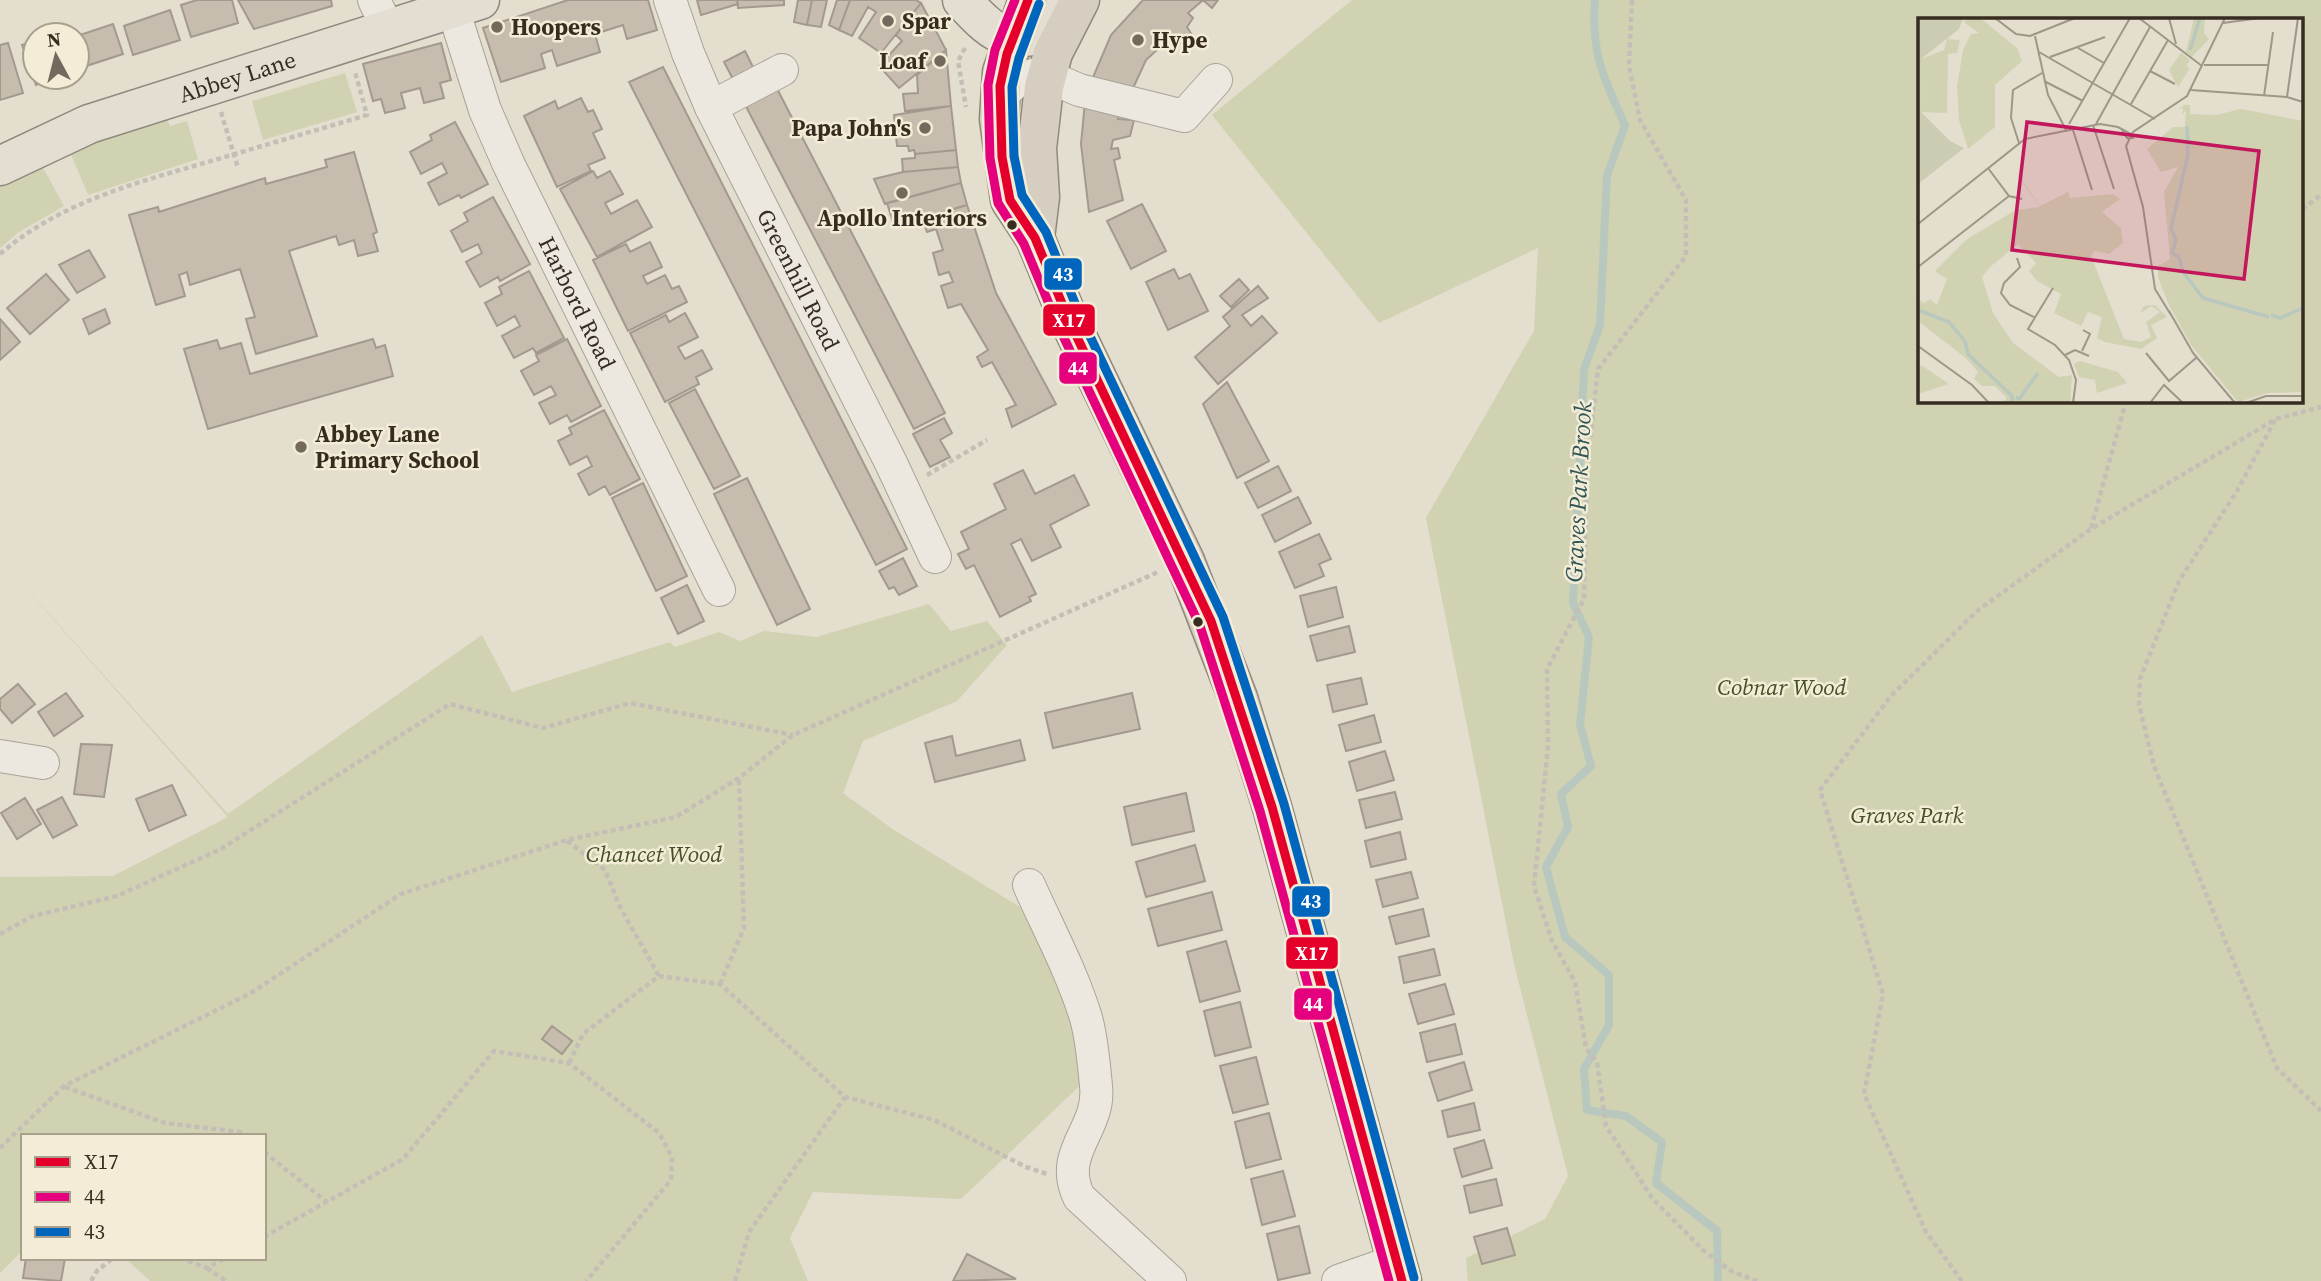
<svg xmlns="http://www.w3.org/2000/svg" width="2321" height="1281" viewBox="0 0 2321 1281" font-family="'Source Serif 4',serif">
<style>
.green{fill:#d0d2b2;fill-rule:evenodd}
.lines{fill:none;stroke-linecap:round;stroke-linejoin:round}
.stream{stroke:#b9c8bf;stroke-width:8}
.building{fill:#c7bdaf;stroke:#a39a8e;stroke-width:2}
.minor-casing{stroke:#a8a397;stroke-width:34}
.major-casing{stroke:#8e897e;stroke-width:41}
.highway-casing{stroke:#8e897e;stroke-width:41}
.path{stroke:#c4bfb6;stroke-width:4.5;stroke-dasharray:5 3.5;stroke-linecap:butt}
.minor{stroke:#ece8e0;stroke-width:32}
.major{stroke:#e3ded1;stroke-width:38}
.highway{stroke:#d6cec0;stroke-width:38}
.bus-1-casing{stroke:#f3ecd6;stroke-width:14}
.bus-2-casing{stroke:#f3ecd6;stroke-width:14}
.bus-3-casing{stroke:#f3ecd6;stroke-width:14}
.bus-1{stroke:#e4002b;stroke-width:9}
.bus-2{stroke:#e5007d;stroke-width:9}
.bus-3{stroke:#0065bd;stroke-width:9}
.poi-dot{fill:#736a5d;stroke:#f3ecd6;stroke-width:2.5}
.bus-dot{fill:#372c20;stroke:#f3ecd6;stroke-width:2.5}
.labels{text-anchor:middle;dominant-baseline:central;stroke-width:5;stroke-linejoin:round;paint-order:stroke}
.poi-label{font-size:23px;font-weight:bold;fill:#372c20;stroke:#f3ecd6;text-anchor:start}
.street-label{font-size:23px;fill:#372c20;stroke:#f3ecd6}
.park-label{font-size:23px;font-style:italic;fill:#455228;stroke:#f3ecd6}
.water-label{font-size:24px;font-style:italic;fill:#305555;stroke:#f3ecd6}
.inset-river{fill:none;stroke:#b9c8bf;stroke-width:3.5}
.inset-road{fill:none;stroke:#9e9788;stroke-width:2}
.view{fill:#c2185b;fill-opacity:0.15;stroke:#c2185b;stroke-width:3.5}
.inset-edge{fill:none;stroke:#372c20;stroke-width:3.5}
.line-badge{stroke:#f3ecd6;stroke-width:2.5}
.badge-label{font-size:19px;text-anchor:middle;font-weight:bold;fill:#fff}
</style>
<rect width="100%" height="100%" fill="#e3dece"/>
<path class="green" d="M1352,0h969v1281h-853l-2,-23 79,-39 23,-43 -54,-212 -88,-446 108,-187 4,-83 -159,75 -167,-208zM1920,19h382v382h-382z
M345,73l12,39 -94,28 -11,-39z
M167,119l3,7 17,-5 11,38 -110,36 -18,-43z
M41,164l23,42 -45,26 -19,16v-67z
M0,559l228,255 254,-179 30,57 158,-50 5,5 44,-15 21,9 24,-10 52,6 113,-33 22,27 36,-10 20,24 -50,56 -94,40 -20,52 51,37 157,96 40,149 -130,124 -148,-7 -23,46 18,43h-658l-25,-23h139v-122h-241v114l-23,23v-396l113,-1 115,-59z"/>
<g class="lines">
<path class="stream" d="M1595,0c-4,53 8,78 30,125l-18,51 -7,149 -16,44 -11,234 16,34 -9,87 11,42 -30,28 7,33 -22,40 19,70 44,38v50l-25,44 3,41 39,6 36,26 -6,41 61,48 1,50"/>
</g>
<path class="building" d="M197,0h35l6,23 -47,14 -10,-32z
M238,0h93l1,6 -78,23z
M568,0h80l9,30 -30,9 -4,-14 -28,9 5,18 -43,14 -5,-16 -11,4 4,14 -44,14 -18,-54z
M697,0h40l1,4 -37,11z
M737,0h47v5l-46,3z
M798,0h14l-5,25 -13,-3z
M812,0h15l-6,27 -14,-2z
M837,0h13l-11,30 -10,-5z
M850,0h66l5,3 -40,50 -22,-15 17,-26 -8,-5 -16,29 -13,-6z
M1143,0h75l-6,8 -9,-8 -15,13 5,5 -6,9 5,8 -10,9 -10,-8 -26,24 -18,39 -40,-10 23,-54z
M921,3l25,47 -47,38 -20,-22 23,-25 -6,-6z
M170,10l10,30 -47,15 -9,-29z
M113,24l10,30 -46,15v-33z
M35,41v36h24l-23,8 -14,-40z
M8,43l15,50 -23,7v-55z
M441,43l10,37 -11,3 4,15 -20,5 -4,-15 -19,5 4,15 -20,5 -4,-14 -8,2 -10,-37z
M946,50l5,56 -46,5 -2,-17 15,-1 -1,-18z
M745,51l12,24 -21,10 -12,-23z
M663,67l244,482 -31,16 -247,-483z
M772,79l173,334 -31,16 -174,-334z
M581,98l7,14 5,-2 9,19 -9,4 12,25 -17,7 3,6 -34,16 -33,-71 31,-15 3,8z
M1085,102l35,7 -2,10 16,1 -4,16 -17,4 -2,9 7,-1 2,10 -6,2 9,40 -34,12 -8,-68z
M951,106l5,44 -41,4 -1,-4 -5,1 -1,-5h-11l-3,-31z
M455,122l33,62 -27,14 -2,-3 -20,10 -11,-22 19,-10 -5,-10 -21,11 -11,-22 22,-12 -2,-5z
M956,150l2,17 -55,5 -1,-13 13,-1v-4z
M354,152l23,80 -4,2 5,17 -20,5 -4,-16 -15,5 -3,-9 -47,15 28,85 -61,18 -10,-35 9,-2 -15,-48 -50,16 -3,-13 -8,3 6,21 -29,9 -27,-90 29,-8 1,5 106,-34 1,6 61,-17 -2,-7z
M958,167l3,16 -76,21 -11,-25 29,-7z
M593,171l4,7 13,-7 13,23 -18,9 6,11 26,-14 15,27 -55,30 -37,-68z
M961,183l6,22 -53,16 -1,-5 -20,6 -6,-19z
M493,197l37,67 -30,17 -2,-4 -18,10 -14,-25 16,-9 -4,-9 -16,8 -11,-21 17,-10 -4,-8z
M1142,204l24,47 -35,18 -24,-48z
M967,205l29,88 60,111 -44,23 -6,-18 10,-4 -24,-43 -10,5 -5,-10 11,-7 -27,-46 -13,4 -7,-22 12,-4 -4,-10 -10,3 -6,-22 10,-3 -7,-21 -9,3 -5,-14z
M650,242l12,25 -19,9 4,8 18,-9 7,14 7,-3 8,16 -59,29 -35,-71 33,-16 4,8z
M89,250l16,27 -28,16 -18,-28z
M1174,269l5,10 11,-5 18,37 -40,19 -22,-48z
M529,271l35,67 -28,15 -3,-5 -19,10 -12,-22 18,-10 -5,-10 -18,10 -12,-23 17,-9 -3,-7z
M46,274l23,26 -39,34 -23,-26z
M1239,279l10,11 -18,17 -11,-11z
M1258,286l10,12 -26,17 9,11 11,-10 15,17 -59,51 -23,-27 35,-31 -7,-9z
M105,309l5,14 -21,11 -6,-15z
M685,313l13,24 -20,10 7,12 17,-9 10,19 -16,8 3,7 -34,18 -35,-69 36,-18 3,7z
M0,319l20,23 -20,18z
M373,339l3,9 9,-3 8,31 -185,53 -24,-80 33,-9 3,9 21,-6 9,31z
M567,339l34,67 -30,16 -4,-7 -17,9 -11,-21 17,-8 -5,-9 -17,9 -13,-24 18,-10 -3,-6z
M1227,382l42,79 -32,17 -34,-74z
M695,389l45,87 -26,13 -45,-86z
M604,410l36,69 -30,16 -5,-9 -16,9 -11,-21 14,-8 -5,-10 -17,9 -12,-24 14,-7 -3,-6z
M944,418l8,15 -12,7 10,17 -20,10 -17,-33z
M1278,466l13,25 -33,17 -13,-25z
M1023,470l12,24 39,-19 15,30 -39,20 11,22 -29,14 -11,-22 -10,5 25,50 -7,3 2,4 -31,16 -26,-52 -8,4 -8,-15 11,-5 -8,-17 45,-23 -12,-25z
M747,478l63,131 -33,16 -63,-131z
M643,483l44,93 -31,15 -44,-93z
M1298,497l13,26 -36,19 -13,-27z
M1319,534l12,25 -12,5 5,12 -29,12 -16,-36z
M903,558l14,28 -18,9 -5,-8 -5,2 -10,-18z
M687,585l17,36 -26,13 -17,-36z
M1336,587l7,30 -35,10 -8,-31z
M1349,626l6,26 -38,9 -7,-25z
M1361,678l6,26 -34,8 -6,-27z
M18,684l17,20 -23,19 -12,-14v-10z
M66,693l17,23 -29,20 -16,-24z
M1132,693l8,36 -87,19 -8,-35z
M1374,715l7,27 -35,9 -7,-26z
M952,736l4,20 64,-16 5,20 -90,22 -10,-39z
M81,744l31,1 -8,52 -30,-3z
M1385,751l9,29 -37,11 -8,-29z
M172,785l14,30 -37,16 -13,-32z
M1395,792l7,27 -36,9 -7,-28z
M1186,793l8,38 -62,14 -8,-38z
M62,797l15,28 -24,13 -16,-28z
M25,798l16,26 -24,15 -16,-26z
M1400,832l6,27 -35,8 -6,-26z
M1195,845l10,36 -59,16 -10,-35z
M1411,872l7,26 -35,9 -7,-27z
M1212,892l10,38 -64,16 -10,-37z
M1423,909l6,27 -33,8 -7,-27z
M1226,941l14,50 -40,11 -13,-50z
M1434,949l6,26 -36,8 -5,-26z
M1445,984l9,30 -36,10 -9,-30z
M1240,1002l11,45 -36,9 -11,-45z
M1455,1024l7,30 -35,8 -7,-29z
M552,1026l20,15 -10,13 -20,-15z
M1256,1057l12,47 -35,9 -13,-47z
M1464,1062l8,28 -34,11 -9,-28z
M1474,1103l6,27 -32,7 -6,-26z
M1269,1113l12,46 -35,9 -11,-46z
M1484,1140l8,28 -30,9 -8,-28z
M1283,1171l12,45 -33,9 -11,-46z
M1496,1179l6,26 -32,8 -6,-27z
M1299,1226l11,47 -32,7 -11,-46z
M1507,1228l8,27 -33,9 -8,-27z
M967,1254l49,25 -63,2z
M26,1258h39l-4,23 -38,-3z"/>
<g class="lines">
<g class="minor-casing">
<g id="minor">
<path d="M374,0l14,29"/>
<path id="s1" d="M670,0l18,53 23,54 180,356 44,94"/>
<path id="s2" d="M453,9l32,101 24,55 210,425"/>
<path d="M1000,97l19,-18 21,-6 39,17 105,26 32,-36"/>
<path d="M711,107l71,-37"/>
<path d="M0,756l43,7"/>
<path d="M1029,885c19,43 43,87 57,133 6,21 8,47 10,68 5,44 -39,65 -17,111l91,84"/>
<path d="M1338,1281l57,-20"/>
</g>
</g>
<g class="major-casing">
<g id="major">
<path d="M962,0c38,42 48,45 102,27l-19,-27"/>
<path id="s3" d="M0,166l89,-42 391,-124"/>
</g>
</g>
<g class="highway-casing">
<path id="highway" d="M1028,0l-26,72 -3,47 11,81 25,38
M1080,0l-27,53 -9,34 -7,61 3,49 -5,41 33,80 117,243 53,137 34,109 130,474"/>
</g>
<path class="path" d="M1632,0l-3,66 11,54 46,80v56l-88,113 -11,97 -3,133 -37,70 1,77 -14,140 18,55 23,41 11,66 11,14 9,64 46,72 52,53 27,20 26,10
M965,48l-7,13 8,46
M221,112l17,56
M2302,209l19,-14
M0,254c59,-51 134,-71 208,-92 53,-16 106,-31 159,-47l-12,-43
M2275,420l-38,71 -58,90 -39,98 -1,26 15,61 123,302 44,43
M927,475l60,-35
M2091,528l35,-127
M567,841l38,29 15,37 39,69
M0,934l33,-18 84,-20 104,-47 229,-145 93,24 87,-25 163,32
M720,984l24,-56 -5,-150
M569,1063l14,-29 76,-58 61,8 125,113 89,23 92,47 21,7
M65,1087l100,36 75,9 4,4
M0,1148l64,-62 187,-93 150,-99 166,-54 109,-23 63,-39 54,-43 365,-163
M264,1152l64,51
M264,1237l139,-78 91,-108 75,12 90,70 13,24 -1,23 -85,101
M180,1258l27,10 18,-10
M207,1268l19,13
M91,1281l6,-10 16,-13
M735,1281l14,-49 96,-135
M1962,1281l-36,-49 -62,-138 19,-100 -63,-204 71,-94 87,-86 113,-81 185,-110 45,-12"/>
<use href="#minor" class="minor"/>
<use href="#major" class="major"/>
<use href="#highway" class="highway"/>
<g class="bus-1-casing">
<path id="bus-1" d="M1028,0l-21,54 -7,32 2,71 8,43 25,38 33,80 143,303 61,186 130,474"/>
</g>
<g class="bus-2-casing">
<path id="bus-2" d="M1015,0l-20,50 -7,35 2,73 8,45 26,41 33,79 143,303 60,185 129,470"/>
</g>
<g class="bus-3-casing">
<path id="bus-3" d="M1039,4l-20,54 -7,29 2,69 8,39 24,37 33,81 144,304 61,187 130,474"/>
</g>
<use href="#bus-1" class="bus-1"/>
<use href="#bus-2" class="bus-2"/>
<use href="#bus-3" class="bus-3"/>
</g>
<g class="poi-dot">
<circle cx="888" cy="21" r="7"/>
<circle cx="497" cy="27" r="7"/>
<circle cx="1138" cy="40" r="7"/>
<circle cx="940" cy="61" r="7"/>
<circle cx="925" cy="128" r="7"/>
<circle cx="902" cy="193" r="7"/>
<circle cx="301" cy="447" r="7"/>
</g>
<g class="bus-dot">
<circle cx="1012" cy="225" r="6"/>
<circle cx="1198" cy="622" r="6"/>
</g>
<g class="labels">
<g class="poi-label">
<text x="902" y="21">Spar</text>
<text x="511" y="27">Hoopers</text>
<text x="1152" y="40">Hype</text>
<text x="926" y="61" text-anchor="end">Loaf</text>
<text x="911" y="128" text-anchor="end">Papa John's</text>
<text x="902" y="218" text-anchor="middle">Apollo Interiors</text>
<text x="315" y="434">Abbey Lane<tspan x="315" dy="26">Primary School</tspan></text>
</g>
<g class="street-label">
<text stroke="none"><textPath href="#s3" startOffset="254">Abbey Lane</textPath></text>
<text stroke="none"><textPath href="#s1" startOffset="308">Greenhill Road</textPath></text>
<text stroke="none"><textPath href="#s2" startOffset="320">Harbord Road</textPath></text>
</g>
<g class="park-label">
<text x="1782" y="687">Cobnar Wood</text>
<text x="1907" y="815">Graves Park</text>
<text x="654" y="854">Chancet Wood</text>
</g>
<g class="water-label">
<text transform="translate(1578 492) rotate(-87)">Graves Park Brook</text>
</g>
</g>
<g transform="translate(1918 18)">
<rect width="385" height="385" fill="#e3dece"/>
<path d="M50,0h12l37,30 5,13 -27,24v42l-27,22 -9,-29 -2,-33 6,-37 8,-16 8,-1 -15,-11zM276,0h11l-1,15 5,6 -17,18 -6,-5zM29,21l13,1 -3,13 -9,1 -1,59 -27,-1 1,-53 23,-9zM263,35l9,7 -4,6 4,2 -12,19 -9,-17zM267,87h5v9l26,1 25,-6 62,12v271l-35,1 -30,9 -47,-57 -23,-42 -10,-26v-11l12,-7 -6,-67 14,-25 -17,5 -14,-23 26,-22h12l1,-17 -4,5 1,-7 -5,1zM116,146l-16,10 22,32 28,-14 2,6 43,-4 7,5 -18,13 19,16 2,15 -14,11 -15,-3 -3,5 33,83 17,3 10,-5 -5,-15 14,-10 -8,-6 -12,7 4,-7 11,-1 12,12 -16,8 6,13 -16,11 -36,-7 -8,-4 5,-21 -14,-5 -7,14 -27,-13 7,-19 -24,-13 -8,-10 7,-8 -18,-19 -28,23 -8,10 11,36 20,30 46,34 13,-2 -2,28h-68l5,-5 -12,-12h-13l-8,-7 4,-7 -11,-13 -49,-38v-22l6,4 6,-4 7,6 10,-26 -12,-8 32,-32 49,-29 24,-3 -23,-33zM162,343l38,11 9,11 -30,10 -2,-13 -16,-3 -5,-13zM0,346l6,3 25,17 -31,10z" fill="#d0d2b2"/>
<path d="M0,0h45l-4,11 -38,30 -1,52 30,30 14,7 -46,36z" fill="#cbccb1"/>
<path class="inset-river" d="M272,32l10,-32M269,108l1,29 -17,73 5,12 -4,13 7,4 4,15 20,26 66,19M0,292l31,12 16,19 3,13 44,42 1,7M353,297l9,3 23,-10M98,379l3,2 19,-26"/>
<path class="inset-road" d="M77,0l21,16 14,2 45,-18M221,0l63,48M251,0l7,26M305,5l37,-5M117,18l13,59 18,35M160,30l26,15M121,34l116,67M132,39l55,-20M286,47h64M232,53l25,13M126,63l39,20M273,72l96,7 16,5M346,78l9,-64M369,79l11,-79M213,86l37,-64M151,106l61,-106M178,106l54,-97M175,107l21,64M155,112l19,60M101,125l-8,-25 2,-28 29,-17M70,150l21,28 13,3M0,206l107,-85 75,-15 18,3 13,7 2,4h-6l-5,-8M99,240l3,9 -16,16 -3,10 9,12 24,12M0,249l91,-71M135,270l-25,41 27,16 14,15 7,20 -3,23M251,293l24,42 42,50M253,297l-16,-26 -12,-82 -17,-61 7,-14 54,-36 38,-78M0,328l54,39 17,18M164,333l8,-17 -7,-4M228,335l23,28 27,-23M147,337l10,-5 14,6M232,385l14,-18 19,18M328,385l20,-7h37"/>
<path class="view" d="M109,104l232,29 -15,128 -232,-29z"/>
<rect width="385" height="385" class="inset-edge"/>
</g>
<g class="line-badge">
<rect x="1043" y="257" width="40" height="34" rx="7" fill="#0065bd"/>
<rect x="1042" y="303" width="54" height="34" rx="7" fill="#e4002b"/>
<rect x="1058" y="351" width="40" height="34" rx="7" fill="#e5007d"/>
<rect x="1291" y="885" width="40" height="33" rx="7" fill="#0065bd"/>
<rect x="1285" y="936" width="54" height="34" rx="7" fill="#e4002b"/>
<rect x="1293" y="987" width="40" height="34" rx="7" fill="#e5007d"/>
</g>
<g class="badge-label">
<text x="1063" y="281">43</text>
<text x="1069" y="327">X17</text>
<text x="1078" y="375">44</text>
<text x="1311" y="908">43</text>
<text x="1312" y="960">X17</text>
<text x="1313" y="1011">44</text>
</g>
<rect x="21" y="1134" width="245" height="126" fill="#f3ecd6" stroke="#a89f8d" stroke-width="2"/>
<rect x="35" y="1157" width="35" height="10" fill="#e4002b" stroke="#a89f8d" stroke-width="2"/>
<text x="84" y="1169" font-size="21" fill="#372c20">X17</text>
<rect x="35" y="1192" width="35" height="10" fill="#e5007d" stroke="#a89f8d" stroke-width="2"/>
<text x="84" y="1204" font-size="21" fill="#372c20">44</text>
<rect x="35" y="1227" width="35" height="10" fill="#0065bd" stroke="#a89f8d" stroke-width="2"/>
<text x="84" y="1239" font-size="21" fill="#372c20">43</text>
<g transform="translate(56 56) rotate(353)"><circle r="33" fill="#f3ecd6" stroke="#a89f8d" stroke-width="2"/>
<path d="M0-5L12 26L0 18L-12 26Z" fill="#736a5d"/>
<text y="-10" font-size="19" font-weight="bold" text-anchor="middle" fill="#372c20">N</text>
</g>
</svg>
